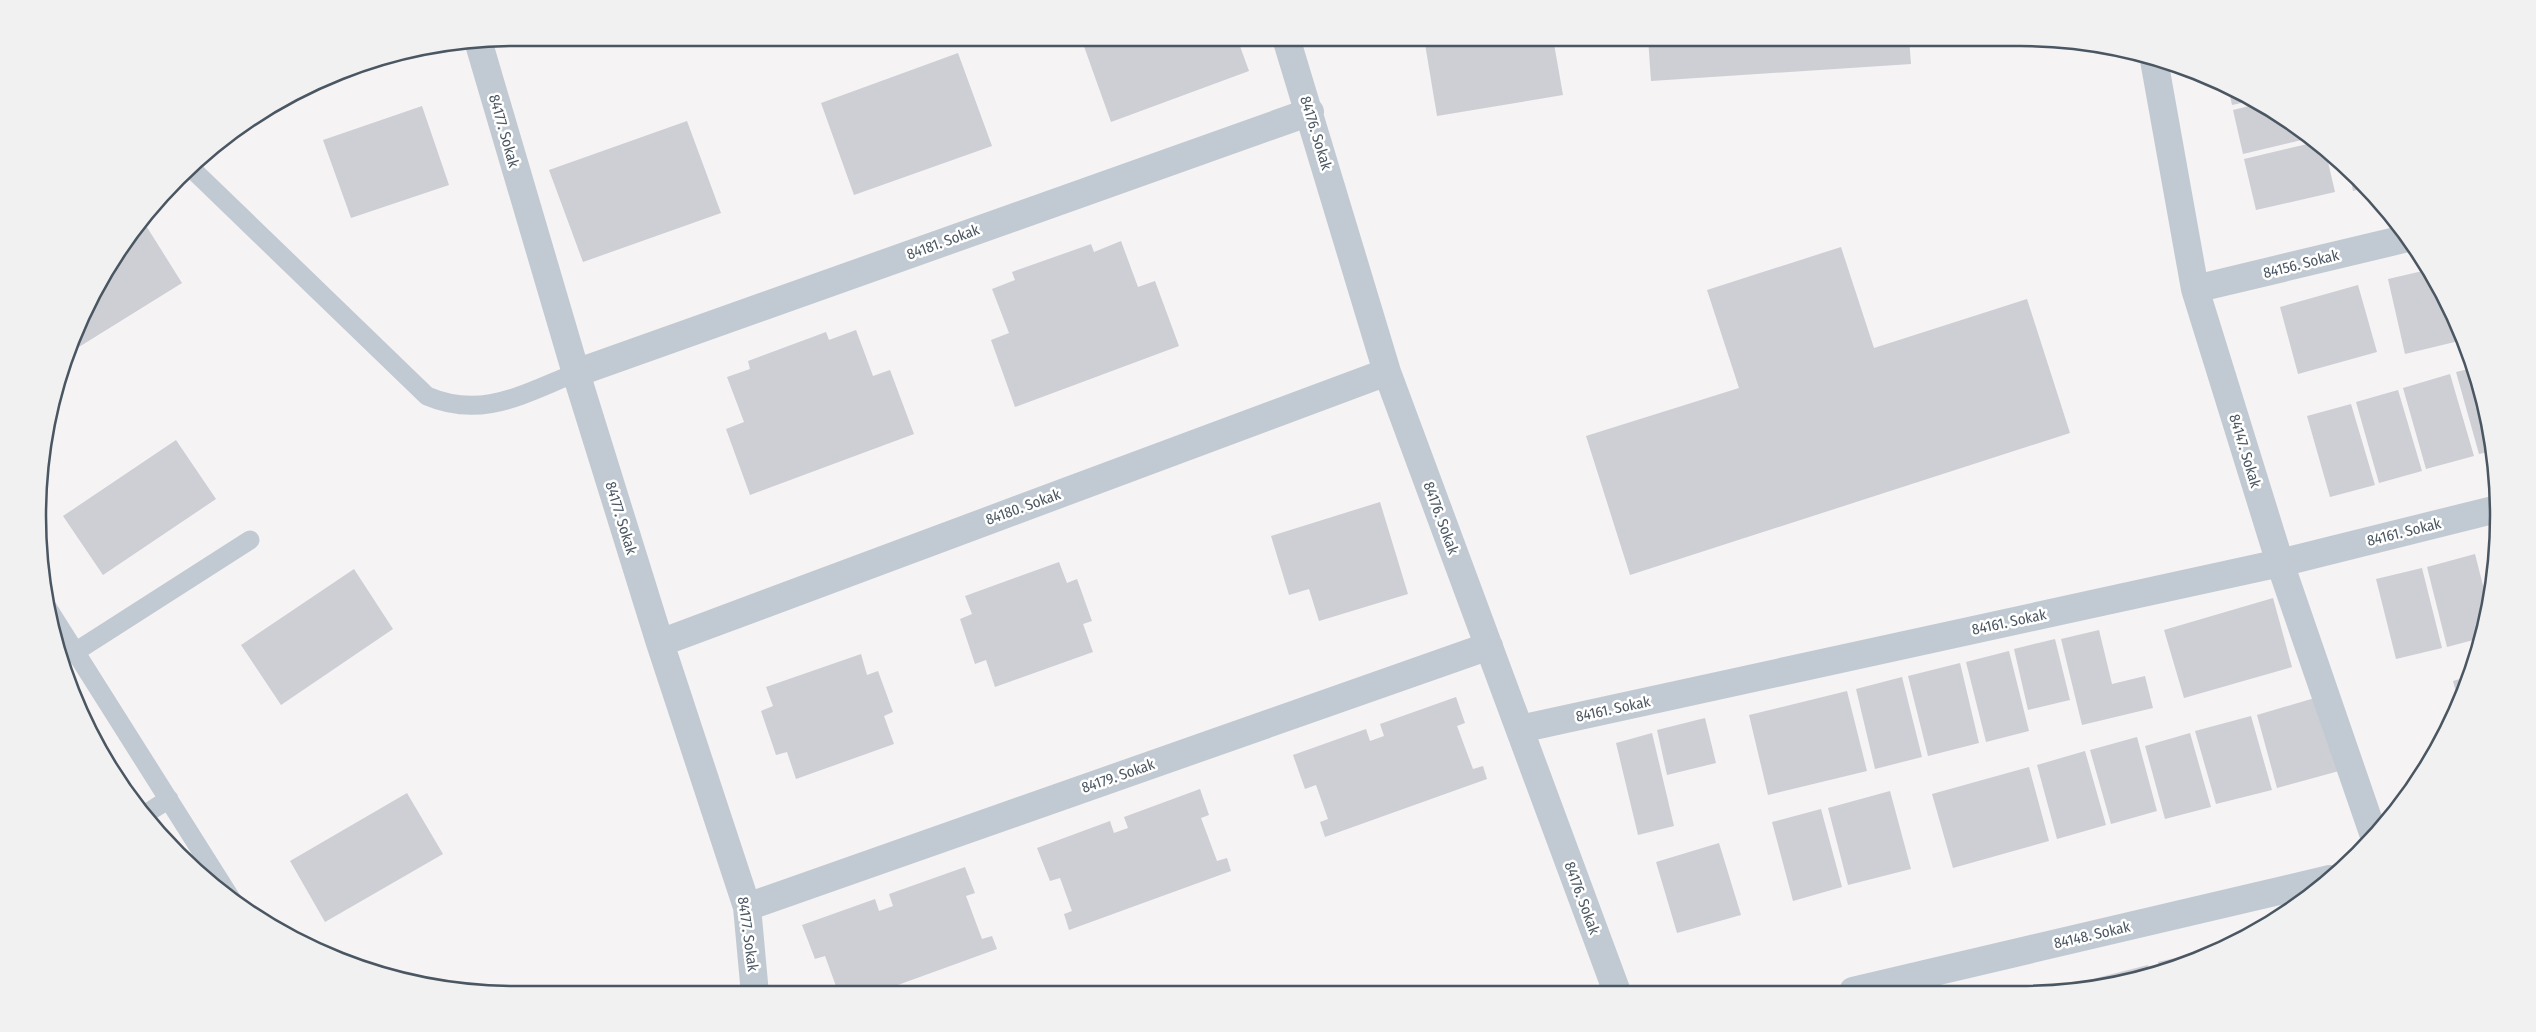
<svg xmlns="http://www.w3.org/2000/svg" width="2536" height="1032" viewBox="0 0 2536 1032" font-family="'Fira Sans Condensed',sans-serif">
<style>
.building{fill:#cdcfd5}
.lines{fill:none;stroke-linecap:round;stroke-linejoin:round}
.service{stroke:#c1cad2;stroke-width:19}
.minor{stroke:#c1cad2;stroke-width:28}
.labels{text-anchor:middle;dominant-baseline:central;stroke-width:5;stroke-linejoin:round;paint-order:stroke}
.street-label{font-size:15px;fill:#4a5661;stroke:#fff}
.rim{fill:none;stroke:#4a5661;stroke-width:2.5}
</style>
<rect width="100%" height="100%" fill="#f5f3f3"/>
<path class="building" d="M1081,38h156l12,33 -138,51z
M1424,38h129l10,57 -126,21z
M1648,38h261l2,26 -260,17z
M958,53l34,93 -138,49 -33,-92z
M2228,87l6,3 21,10 -23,5z
M2261,103l5,3 44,32 -67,16 -10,-44z
M422,106l27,79 -98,33 -28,-78z
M687,121l34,92 -138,49 -34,-92z
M2316,142l9,7 10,43 -79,18 -12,-51z
M2349,171l10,10 6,7 -12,3z
M145,224l37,59 -116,72 35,-78z
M1121,241l17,46 17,-6 24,65 -164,61 -24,-67 18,-7 -17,-44 23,-9 -3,-8 79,-28 3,8z
M1841,247l33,101 153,-49 43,134 -440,142 -44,-139 153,-48 -32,-98z
M2427,270l22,34 14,36 -58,14 -17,-75z
M2358,285l19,67 -79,22 -18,-67z
M856,330l17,46 17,-6 24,64 -164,61 -24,-66 18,-7 -17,-45 23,-8 -2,-8 78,-29 3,8z
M2473,368l9,24 10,59 -13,3 -23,-82z
M2450,374l24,82 -48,13 -23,-81z
M2398,390l24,81 -43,12 -23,-81z
M2351,404l24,81 -45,12 -23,-81z
M176,440l40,59 -113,76 -40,-59z
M1380,502l28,92 -89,27 -10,-32 -20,6 -18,-59z
M2495,550v23h-1l-5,-21z
M2475,554l13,51 -7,33 -34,9 -20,-80z
M1059,562l8,21 10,-4 15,42 -9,3 10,28 -98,35 -9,-27 -11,4 -15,-45 12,-5 -7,-18z
M2422,568l20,80 -46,11 -20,-80z
M354,569l39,60 -112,76 -40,-60z
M2273,598l19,69 -108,31 -20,-68z
M2099,630l13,54 33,-8 8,32 -71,17 -21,-86z
M2055,639l15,61 -42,10 -14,-61z
M2009,651l20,80 -43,11 -20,-80z
M861,654l6,21 11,-4 15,41 -9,4 10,28 -98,35 -9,-27 -11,3 -15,-44 12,-5 -7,-19z
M1960,663l19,80 -51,13 -20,-80z
M2470,676l-12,24 -5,-19z
M1902,677l20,80 -47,12 -19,-80z
M1847,691l20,80 -99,24 -19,-80z
M1456,697l9,26 -8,3 16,43 10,-3 4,13 -162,58 -5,-15 8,-3 -12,-34 -11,4 -12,-34 73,-26 4,12 14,-5 -4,-12z
M2318,697l21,74 -62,17 -20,-73z
M2251,716l21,74 -56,14 -21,-73z
M1705,718l11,45 -49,12 -10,-45z
M1652,733l22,93 -36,9 -22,-92z
M2190,733l21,74 -46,12 -20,-73z
M2137,737l20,74 -46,13 -21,-74z
M2085,751l21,74 -49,14 -20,-74z
M2029,767l20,74 -96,27 -21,-74z
M1200,789l9,26 -8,3 16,43 10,-3 4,13 -162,59 -5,-16 8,-3 -12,-33 -10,3 -13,-33 73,-27 4,12 14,-5 -4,-11z
M1890,791l21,78 -63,16 -20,-77z
M407,793l36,61 -118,68 -35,-61z
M1821,809l21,78 -49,14 -21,-79z
M1719,843l22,72 -64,18 -21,-71z
M965,867l10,26 -9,3 16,43 10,-3 5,13 -124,45h-44l8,-5 -12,-33 -10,3 -13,-34 73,-26 4,12 14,-5 -4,-12z
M2213,949l1,2 -11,7 -43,12 -2,-8z
M2148,965l2,7 -67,18h-34z"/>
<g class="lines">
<path class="service" d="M191,168l236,228c56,24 97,-3 149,-23
M47,607l185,293
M75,652l175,-112
M147,813l22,-14"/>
<path class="minor" d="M1286,38l101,334 230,620
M479,44l97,329 84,270 87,264 8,87
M2154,60l41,229 85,274 93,270
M2195,289l213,-51
M576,373l734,-261
M660,643l727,-271
M1520,729l760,-166 217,-54
M747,907l742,-261
M1853,991l477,-112"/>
</g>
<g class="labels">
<g class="street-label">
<text transform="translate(504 131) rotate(74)">84177. Sokak</text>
<text transform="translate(1316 133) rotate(73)">84176. Sokak</text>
<text transform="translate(943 242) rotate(-20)">84181. Sokak</text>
<text transform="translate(2301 264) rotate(-14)">84156. Sokak</text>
<text transform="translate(2245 451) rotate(73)">84147. Sokak</text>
<text transform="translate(1023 507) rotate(-20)">84180. Sokak</text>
<text transform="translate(621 518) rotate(73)">84177. Sokak</text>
<text transform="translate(1441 518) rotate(70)">84176. Sokak</text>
<text transform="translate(2404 532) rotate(-14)">84161. Sokak</text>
<text transform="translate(2009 622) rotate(-12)">84161. Sokak</text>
<text transform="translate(1613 709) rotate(-12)">84161. Sokak</text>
<text transform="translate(1118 776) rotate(-19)">84179. Sokak</text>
<text transform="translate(1582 898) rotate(70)">84176. Sokak</text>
<text transform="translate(748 934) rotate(82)">84177. Sokak</text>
<text transform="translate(2092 935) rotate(-13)">84148. Sokak</text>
</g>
</g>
<path d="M0 0H2536V1032H0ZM516 46H2020A470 470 0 0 1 2490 516V516A470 470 0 0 1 2020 986H516A470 470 0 0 1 46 516V516A470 470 0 0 1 516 46Z" fill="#f1f1f2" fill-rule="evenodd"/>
<path class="rim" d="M516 46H2020A470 470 0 0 1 2490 516V516A470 470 0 0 1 2020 986H516A470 470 0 0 1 46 516V516A470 470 0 0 1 516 46Z"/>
</svg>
